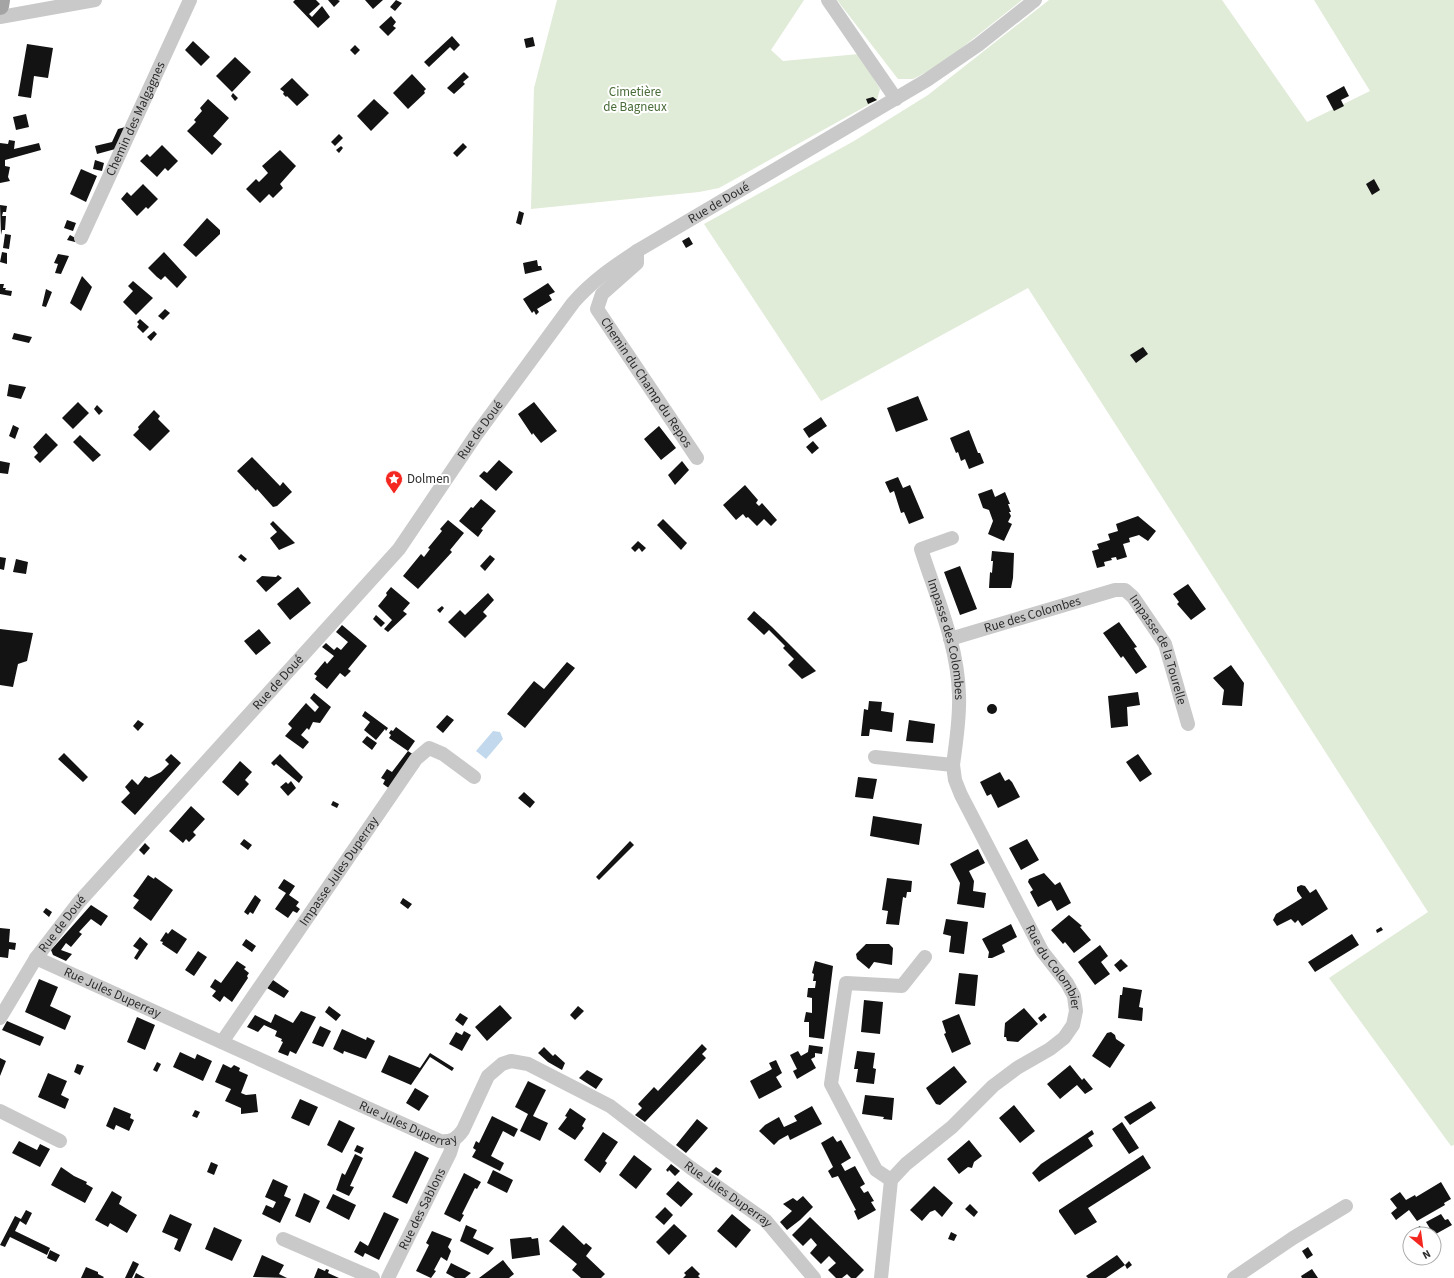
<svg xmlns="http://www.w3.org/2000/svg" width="1454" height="1278" viewBox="0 0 1454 1278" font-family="'Source Sans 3',sans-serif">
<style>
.green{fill:#e0ebd8}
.water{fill:#c2d8ed}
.building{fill:#131313}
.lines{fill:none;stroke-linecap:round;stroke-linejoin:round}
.minor{stroke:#c9c9c9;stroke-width:14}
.major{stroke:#a4a4a4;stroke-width:18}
.labels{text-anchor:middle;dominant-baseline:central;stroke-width:4;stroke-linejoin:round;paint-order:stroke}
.park-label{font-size:13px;fill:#496b37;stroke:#fff}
.street-label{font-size:13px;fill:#2c2c2c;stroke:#fff}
.poi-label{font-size:13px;fill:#2c2c2c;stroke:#fff;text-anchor:start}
</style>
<rect width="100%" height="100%" fill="#fff"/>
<path class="green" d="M557,0h247l-33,50 12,11 76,-7 21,35 -3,11 -158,88 -20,4 -168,17 3,-121z
M837,0h185l-63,50 -26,19 -20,10h-15z
M1049,0h173l85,122 63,-31 -56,-91h140v1145l-3,1 -122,-168 99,-66 -400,-624 -207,113 -117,-177 150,-83 74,-46z"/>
<path class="water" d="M493,731l7,1 3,7 -17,20 -10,-8z"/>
<path class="building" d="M295,0h21l4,4 -11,10 3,3 10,-11 8,11 -12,11 -25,-26z
M328,0h10l2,1 -6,6z
M365,0h18l-10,9z
M396,0l6,3 -7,8 -5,-4z
M391,16l5,6 -3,4 3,2 -8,8 -9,-9z
M452,36l8,9 -6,6 -4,-4 -21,20 -5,-5z
M533,37l2,9 -9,2 -2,-9z
M193,41l17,16 -9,9 -16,-16z
M27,44l26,4 -5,30 -14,-2 -3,22 -13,-2z
M355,45l5,5 -5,5 -5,-5z
M235,57l16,15 -19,20 -16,-16z
M464,72l5,5 -6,5 2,2 -11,10 -7,-6z
M412,74l14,15 -2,2 1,2 -17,16 -15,-16z
M292,78l17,17 -12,11 -10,-10 -1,1 -3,-3 1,-2 -4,-3z
M1344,86l5,10 -8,4 3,6 -10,5 -8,-15z
M233,93l5,5 -3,3 -4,-5z
M873,97l4,3 -9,4 -2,-5z
M208,99l21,19 -16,18 9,8 -10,11 -25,-24 9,-9 -2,-2 8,-9 -2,-3z
M374,99l15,14 -18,18 -14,-15z
M26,114l3,13 -13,3 -3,-13z
M129,126l-10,22 -22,6 -2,-8 17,-4 6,-13z
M339,134l4,4 -8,8 -4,-4z
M9,140l6,1 -1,8 25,-6 2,7 -36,10v6l5,1 -2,10 2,4 -10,2v-40l8,1z
M463,143l4,4 -10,10 -4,-4z
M162,145l16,16 -10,10 -3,-3 -8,9 -17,-16 7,-7 3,3z
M341,146l2,2 -4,5 -3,-3z
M280,150l16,16 -16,18 3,4 -10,10 -4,-4 -9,9 -14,-14 10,-10 3,3 9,-9 -6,-7z
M95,160l9,3 -2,8 -9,-2z
M81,169l16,7 -11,26 -16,-8z
M1374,179l6,11 -8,5 -6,-11z
M143,184l15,15 -10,10 -2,-2 -9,9 -16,-17 6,-7 4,4z
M0,205l7,1 -1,6h-3l-1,4h4l-1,14h-3l-1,5z
M519,211l5,2 -3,12 -5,-2z
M207,218l13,12v4l-24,23 -13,-12z
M67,220l9,3 -3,8 -9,-3z
M5,234l6,1 -2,14 -6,-1z
M70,235l7,4 -2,3 -8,-2z
M689,237l4,7 -7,4 -4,-7z
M2,252l5,1v11l-7,-2z
M164,252l23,25 -10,11 -12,-12 -4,4 -4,-3 -9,-9z
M58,254l11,2 -8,18 -6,-1 3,-9 -4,-1z
M537,260l1,6h3l1,4 -17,4 -2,-11z
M82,276l10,11 -11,24 -11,-8z
M133,281l20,17 -17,17 -13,-13 10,-11 -5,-5z
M548,283l7,9 -6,3 3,5 -15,9 2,3 -3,3 -2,-4 -2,2 -9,-14z
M0,284h4l-1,4h3l-1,2 7,1 -1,5 -11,-2z
M46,289l6,3 -6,15 -4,-1z
M165,309l5,4 -7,7 -5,-4z
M140,319l9,8 -6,6 -6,-6 2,-3 -2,-2z
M154,331l3,3 -6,7 -4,-4z
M14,333l18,4 -3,6 -17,-4z
M1143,347l5,7 -12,9 -6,-8z
M9,384l17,3 -5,12 -14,-3z
M918,396l10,24 -32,12 -9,-24z
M78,402l11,11 -16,16 -11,-11z
M534,402l23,29 -16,12 -8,-10 -1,2 -14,-21z
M97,405l6,6 -4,4 -5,-6z
M154,410l6,6 -2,3 12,12 -20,20 -17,-16 6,-6 -1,-2z
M821,417l6,9 -18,12 -6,-9z
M13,425l6,3 -4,11 -6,-3z
M659,426l17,22 -15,12 -17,-21z
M969,430l9,23h2l4,10 -15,6 -4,-10 -4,2 -3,-9 -2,1 -6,-15z
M46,433l12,12 -18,18 -6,-6 4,-4 -5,-6z
M80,435l21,20 -8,7 -20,-20z
M813,441l6,7 -7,6 -6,-7z
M252,457l28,29 3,-4 9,10 -15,14 -4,1 -16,-18 -1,2 -19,-20z
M499,460l14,12 -17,19 -17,-15 5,-5 3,2z
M0,461l10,2 -2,11 -8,-1z
M682,461l7,9 -14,15 -7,-10z
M898,477l5,11 7,-3 14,33 -15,6 -5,-12 -3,1 -7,-22 -4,2 -5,-11z
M745,485l13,15 -2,3 3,3 3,-3 15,17 -6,6 -7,-7 -7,7 -9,-9 -2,1 -3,-4 -7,6 -13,-15z
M992,489l3,8 10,-5 5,12h-2l3,8h-2l2,4 -3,6 4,2 -8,17 -16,-7 5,-13 -4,-11 -6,-2 -5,-14z
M481,499l15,12 -15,18 2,1 -5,7 -19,-16 12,-14 2,1z
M1138,516l18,15 -8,10 -9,-6 -10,3 1,4 -7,2 4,13 -10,3 -1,-3 -5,1 1,2 -8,2 1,4 -8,2 -5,-17 7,-2 -2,-5 13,-4 -2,-6 10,-3 -2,-7z
M663,519l24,24 -6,7 -24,-25z
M448,520l16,13 -14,17 2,2 -34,37 -15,-13 18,-22 3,3 6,-8 -2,-1 14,-17 -2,-2z
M273,521l22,22 -16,7 -9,-12 7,-6 -7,-8z
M638,541l8,7 -4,4 -3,-4 -4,4 -4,-4z
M992,551l22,2 -1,25 -2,10h-22l1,-16 2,1 1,-12h-2z
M241,554l6,5 -3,3 -6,-5z
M490,555l5,4 -10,12 -5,-5z
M0,557l6,1 -2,12 -4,-1z
M16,559l12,3 -2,12 -13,-2z
M960,566l17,43 -17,6 -16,-43z
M278,575l4,3 -16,14 -10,-11 6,-5 14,1z
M1188,584l18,25 -15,11 -14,-16 2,-2 -6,-8z
M298,587l13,16 -21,17 -13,-16z
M391,587l19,16 -7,8 4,3 -19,18 -4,-3 8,-9 -14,-14 9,-11 -1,-2z
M488,593l6,7 -11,12 4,4 -22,22 -17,-16 12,-12 5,5z
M442,606l2,2 -4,5 -3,-3z
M754,611l18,16 44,44 -14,8 -14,-14 6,-6 -11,-11 2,-2 -16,-16 -5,5 -17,-16z
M376,615l9,8 -4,4 -8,-8z
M1119,622l18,25 -3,1 13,19 -11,7 -13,-18 -2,2 -18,-25z
M342,625l25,21 -19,23 3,2 -6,6 -5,-4 -13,16 -12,-10 2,-3 -3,-2 11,-13 2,3 7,-8 -12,-9 4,-4 8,7 3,-3 4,3 7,-8 -12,-10z
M0,629l33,4 -6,28 -9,3 -5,23 -13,-2z
M259,629l12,14 -15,12 -12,-14z
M567,662l8,6 -50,60 -18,-14 27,-33 10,8z
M1231,665l13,18 -2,23 -20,-1 2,-15 -11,-12z
M1138,692l2,13 -13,2 1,19 -17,2 -3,-32z
M314,693l17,14 -11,16 -7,-1 -4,8 -2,-2 -6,7 8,7 -6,7 -18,-13 7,-8 -4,-4 18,-21 9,9 4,-5 -9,-9z
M869,701l13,1 -1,9 13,2 -2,19 -22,-3 -1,7h-8l3,-27 4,1z
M987 709a5 5 0 1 1 10 0a5 5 0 1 1-10 0Z
M365,711l23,17 -2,3 -1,-2 -9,11 -12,-10 6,-8 -8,-6z
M447,715l7,5 -11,13 -7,-6z
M138,720l6,4 -6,7 -5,-5z
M909,720l26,4 -2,19 -27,-2z
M396,727l19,14 -7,10 -19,-13 2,-3 -2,-2 2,-3 2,1z
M367,736l10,7 -5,7 -10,-8z
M408,751l6,4 -24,34 -7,-5 2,-4 -4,-2 6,-9 5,3z
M64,753l24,24 -5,5 -25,-23z
M171,754l10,9 -46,52 -14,-13 9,-9 -5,-6 7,-8 6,6 7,-9 4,2 12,-6 8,-8 -4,-4z
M280,754l23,23 -4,6 -23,-19 -2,2 -3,-3z
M1138,754l14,20 -12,8 -14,-20z
M240,761l12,11 -7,8 4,4 -11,12 -16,-14z
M1000,772l5,9 4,-2 3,3 8,15 -22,11 -7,-14 -4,2 -7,-14z
M858,777l19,2 -4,20 -18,-2z
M291,781l5,7 -8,8 -8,-9 6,-5 2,2z
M524,792l11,10 -5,6 -12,-10z
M333,801l6,3 -2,4 -6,-3z
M191,806l14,13 -12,13 3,3 -7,7 -3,-3 -3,4 -14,-12z
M873,816l49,8 -3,21 -49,-9z
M244,839l8,6 -4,5 -8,-6z
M1027,839l12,21 -18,10 -12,-22z
M630,841l4,4 -35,35 -3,-3z
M145,843l5,5 -6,7 -5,-5z
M978,849l7,14 -16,8 5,10 -1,10 13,2 -2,15 -27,-4 3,-21 -10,-19z
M1044,873l11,12 5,-3 11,21 -14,8 -6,-11 -13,7 -8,-15 3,-2 -5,-8 1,-3z
M148,875l6,4 1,-2 18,13 -22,31 -18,-13 6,-8 -6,-4z
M887,878l25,3 -1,11h-4l-1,6 -3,-1 -4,28 -13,-1 2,-13 -6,-1z
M284,879l11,7 -6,9 10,7 -3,4 4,3 -3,4 -4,-2 -5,7 -13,-9 11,-16 -8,-5z
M1301,885l4,1 5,7 6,-4 12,20 -26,17 -4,-6 -3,3 -4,-4 -14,7 -4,-6 3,-6 26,-16 -5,-7v-4z
M255,895l6,5 -8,14 -3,-2 -2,3 -4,-3z
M403,898l9,6 -4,5 -8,-6z
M91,905l17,11 -7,10 -10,-7 -12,13 3,2 -11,13 -5,-4 -5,7 11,4 -6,7 -13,-6 -2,-5z
M46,908l6,4 -3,5 -6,-5z
M1069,915l13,11 -2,1 11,13 -17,13 -9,-11 -2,2 -12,-14z
M946,919l22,3 -4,32 -15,-2 2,-16 -8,-2z
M1011,924l6,13 -15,8 3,7 -13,6h-4l1,-6 -7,-13z
M1381,927l2,3 -6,3 -1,-3z
M0,928l10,1 -1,13 7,1 -1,7 -6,-1 -1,9 -8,-1z
M172,929l15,10 -10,15 -15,-10 1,-2 -3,-1 6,-9 2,2z
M1352,934l7,11 -44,27 -7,-10z
M140,937l8,7 -11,16 -3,-2 5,-8 -6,-4z
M246,939l10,7 -4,6 -10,-7z
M866,944h23l4,4 -1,17 -18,-3 -5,7 -12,-10 -1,-5z
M1100,945l8,11 -7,6 9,12 -15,11 -17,-23z
M198,951l9,6 -13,19 -9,-6z
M1121,959l7,7 -8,6 -6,-7z
M237,961l9,6 -2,2 5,4 -2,3 1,2 -16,24 -8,-6 -4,6 -8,-6 4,-5 -6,-4 5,-8 6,4z
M815,961l18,5 -9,73 -15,-2v-15h-5l2,-10 6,1v-15l-5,-1 1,-9h7l1,-7h-3l1,-7 -2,-1z
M959,973l19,2 -3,31 -20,-2z
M39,979l19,8 -8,19 21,10 -6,14 -40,-18z
M273,980l16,11 -5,7 -17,-10z
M1123,987l19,3 -3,17 4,1 -1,13 -24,-3 2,-23h2z
M864,1000l19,2 -3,32 -19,-2z
M500,1005l12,13 -25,23 -12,-14z
M329,1006l12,9 -5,6 -11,-9z
M578,1006l6,5 -9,9 -5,-5z
M1024,1008l14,16 -20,18 -11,-1 -1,-4h-2l1,-14z
M301,1011l15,6 -20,37 -6,-3 -2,5 -10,-4 5,-10 -2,-1 1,-2 -7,-3 2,-5 -13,-6 -6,7 -11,-5 8,-12 16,8 4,-9 18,9z
M460,1013l8,5 -5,8 -8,-6z
M1044,1013l3,4 -6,5 -3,-4z
M959,1014l12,30 -19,9 -8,-19 2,-1 -4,-12z
M137,1017l18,8 -10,25 -18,-8z
M7,1021l37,16 -4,9 -38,-16z
M320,1026l11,5 -8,16 -11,-4z
M342,1029l24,11 1,-3 8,4 -9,18 -22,-8 -1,3 -10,-5z
M464,1031l7,4 -9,16 -13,-7 7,-12 6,3z
M1111,1032l4,3 1,4 9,6 -15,23 -18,-12 15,-23z
M702,1044l5,5 -5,5 4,4 -61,64 -10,-7 7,-7 -4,-4 16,-17 4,4z
M809,1045l14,2 -1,7 -7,-1v4l-4,2 5,9 -19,11 -4,-8 4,-2 -7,-14 8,-4 3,5 7,-4z
M544,1047l9,9 2,-2 10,9 -3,7 -14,-8 -10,-9z
M857,1051l18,2 -2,15 3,1 -2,15 -18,-2 2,-13h-4z
M180,1052l15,7 2,-5 15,7 -9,20 -30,-14z
M430,1053l24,15 -2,3 -22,-14 -19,28 -30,-13 8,-17 31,13z
M0,1058l6,3 -6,15z
M776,1060l6,13 -6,4 6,10 -23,12 -9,-18 22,-12 -3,-6z
M157,1062l4,2 -4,8 -4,-2z
M77,1064l7,2 -4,9 -6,-3z
M223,1064l8,4 3,-3 6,3 -1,3 9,4 -7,18 5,2 10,-1 2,18 -17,2v-6l-16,-7 6,-12 -16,-7z
M1070,1065l12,15 2,-2 9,11 -8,5 -8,-9 -17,14 -13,-15z
M954,1066l13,16 -27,23 -4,-1 -10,-16z
M587,1070l16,9 -7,10 -17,-11z
M48,1073l19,8 -6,14 8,4 -4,10 -27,-12z
M528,1081l18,9 -13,26 15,7 -8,18 -20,-10 8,-17 -13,-7z
M415,1088l14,8 -10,15 -13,-8z
M865,1095l29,3 -2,22 -9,-1 1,-2 -22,-3z
M300,1099l18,8 -9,19 -18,-8z
M1151,1101l5,7 -26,17 -6,-8z
M1014,1105l21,26 -15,12 -21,-25z
M812,1106l10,18 -32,16 -2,-5 -9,5 -5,5 -15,-14 6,-6 14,-8 5,10 13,-6 -3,-5z
M114,1107l17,7 -1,4 4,2 -5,11 -13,-6 -2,5 -8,-4z
M570,1108l16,11 -4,7 2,2 -9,12 -17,-11 9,-12 -2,-1z
M195,1110l5,2 -3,6 -5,-2z
M492,1116l26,13 -4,8 -11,-6 -12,25 13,7 -4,8 -28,-14 4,-7 -3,-2 3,-7 3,2z
M697,1119l11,9 -22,25 -10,-8z
M339,1120l16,8 -13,25 -15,-8z
M1122,1122l17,26 -10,6 -17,-25z
M1092,1130l2,4 -6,4 5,8 -54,36 -7,-9 9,-9z
M603,1132l15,10 -13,19 2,2 -7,10 -16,-13z
M833,1136l4,6 4,-2 10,18 -10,6 4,7 10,-5 10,18 -5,3 4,6 4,-2 6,10 -3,1 5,8 -18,10 -4,-9 2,-1 -18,-34 -6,2 -4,-7 5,-4 -12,-24z
M969,1140l13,16 -8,6 -2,6 -4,-1 -9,7 -12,-15z
M19,1141l18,9 3,-6 10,5 -10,18 -28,-14z
M357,1145l7,3 -3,6 -7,-3z
M415,1151l14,7 -22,46 -15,-7z
M355,1154l8,4 -13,28 4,1 -5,9 -13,-6 6,-17 3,2z
M634,1155l18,14 -16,20 -17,-14z
M1143,1155l8,13 -63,40 9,14 -22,13 -16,-23v-2z
M211,1162l7,3 -4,10 -7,-3z
M671,1164l9,7 -5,5 -6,-6 -1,2 -2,-2z
M61,1167l13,9 13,6 -1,2 7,4 -8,15 -34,-18z
M716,1167l6,4 -4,5 -7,-4z
M493,1170l20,10 -6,13 -20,-10z
M464,1173l17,9 -4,7 -2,-1 -13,26 2,1 -4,7 -16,-8z
M273,1179l15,7 -4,10 7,3 -11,24 -18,-9 4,-9 7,3 3,-6 -11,-5z
M678,1181l15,13 -12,13 -15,-13z
M1441,1182l10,17 -7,4 1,2 -28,16 -8,-11 -13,10 -5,-7 6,-5 -7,-9 10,-7 6,8 9,-5 1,2z
M934,1186l19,17 -11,14 -7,-7 -5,2 -8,9 -12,-11z
M112,1191l10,6 -3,7 18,11 -10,18 -17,-10 -2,4 -13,-7z
M304,1193l16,8 -10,22 -15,-7z
M333,1194l23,11 -7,15 -23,-12z
M803,1196l10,11 -13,13 -13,10 -7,-8 12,-11 -9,-7 10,-6 4,3z
M970,1204l8,8 -4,5 -9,-8z
M665,1207l8,8 -9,10 -9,-8z
M26,1210l6,3 -6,12 -6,-4 -5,10 35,17 -3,7 -37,-18 -5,10 -5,-2 15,-29 6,3z
M384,1212l15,7 -20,41 -14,-7 -2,4 -9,-5 6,-11 8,5z
M170,1214l22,10 -12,28 -6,-3 4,-10 -16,-7z
M732,1214l19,16 -15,18 -19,-17z
M1441,1214l4,6 3,-1 4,6 -18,10 -8,-13z
M810,1217l54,53 -8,8h-5l-4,-4 -5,4h-6l-8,-8 8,-7 -7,-7 -8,8 -11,-11 7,-8 -6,-7 -8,8 -11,-11z
M674,1224l13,12 -18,19 -13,-13z
M466,1225l11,5 -4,8 21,10 -6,7 -28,-14z
M563,1225l21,20 2,-2 6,5 -6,8 19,18 -4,4h-20l-9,-8 5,-6 -28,-23z
M1420,1226l2,4 -9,4 -2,-3z
M214,1227l28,13 -10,21 -27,-12z
M432,1231l20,8 -4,8 3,4 -4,10 -6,-4 -7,13 2,1 -5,7 -15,-7 13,-26 -3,-2z
M951,1232l6,3 -3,6 -6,-2z
M531,1237l1,2 6,-1 2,17 -28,4 -2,-20z
M1308,1247l5,8 -6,4 -5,-8z
M50,1250l10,5 -4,7 -9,-4z
M262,1255l22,10 -5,9 8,4 -34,-1z
M1117,1255l8,10 4,-4 3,4 -5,4 -2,-4 -19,13h-18l-2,-2z
M503,1260l11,14 -5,4h-30z
M133,1261l6,3 -7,14h-7z
M451,1263l20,10 -6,5h-10l-9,-5z
M692,1266l8,8 -2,2 2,2h-17l3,-3 -2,-2z
M86,1267l12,5v2l6,3 -1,1h-22z
M318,1268l7,3 1,-2 3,1 -1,3 11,5h-25z
M1312,1269l6,9h-16l-1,-2z
M136,1273l9,5h-11z"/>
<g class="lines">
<g class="minor">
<path d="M828,0l68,99"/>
<path d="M0,17l95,-17"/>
<path id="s1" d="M81,238l109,-238"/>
<path id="s2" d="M637,251v12l-35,31 -5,15 100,149"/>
<path id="s3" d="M952,538l-31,11c15,47 37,96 38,146 1,24 -3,47 -6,70"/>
<path id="s4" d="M950,639l165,-49h10l8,7 32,47 23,80"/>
<path id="s5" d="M875,757l78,8 2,15 6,15 81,156 25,32 7,13 2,15 -3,14 -9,13 -14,11 -33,19 -24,18 -41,41 -46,37 -15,16 -10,98"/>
<path id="s6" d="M36,958l404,183c11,1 17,-2 23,-11l25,-54 14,-12 9,-3 17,3 82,42 81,62 75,53 48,57"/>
<path id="s7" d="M0,1018l36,-60 43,-56 320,-353 77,-114 97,-132c19,-22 40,-36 64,-52l290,-171 51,-35 57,-45"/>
<path id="s8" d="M222,1042l194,-283 13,-11 14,6 31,23"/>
<path d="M0,1111l60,30"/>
<path d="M891,1180l-15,-10 -45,-86 15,-101 56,3 23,-29"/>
<path d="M283,1239l90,39"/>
<path id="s9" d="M388,1278l62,-125 4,-13"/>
<path d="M1234,1278l59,-40 53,-32"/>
</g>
<path class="major" d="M0,6l1,-6"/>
</g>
<defs>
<g id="sight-pin" transform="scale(0.9)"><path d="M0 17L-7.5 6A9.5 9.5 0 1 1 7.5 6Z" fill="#f3271f" stroke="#fff"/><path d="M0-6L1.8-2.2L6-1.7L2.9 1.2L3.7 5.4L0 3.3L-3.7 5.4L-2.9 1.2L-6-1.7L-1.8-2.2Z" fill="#fff"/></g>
</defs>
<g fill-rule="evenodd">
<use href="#sight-pin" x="394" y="479"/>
</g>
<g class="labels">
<g class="park-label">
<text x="635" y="92">Cimetière<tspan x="635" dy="15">de Bagneux</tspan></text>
</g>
<g class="street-label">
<text stroke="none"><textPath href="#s1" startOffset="131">Chemin des Malgagnes</textPath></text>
<text stroke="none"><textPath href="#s7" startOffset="1096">Rue de Doué</textPath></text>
<text stroke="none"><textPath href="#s2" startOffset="163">Chemin du Champ du Repos</textPath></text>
<text stroke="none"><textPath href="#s7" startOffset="761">Rue de Doué</textPath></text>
<text stroke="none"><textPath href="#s4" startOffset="86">Rue des Colombes</textPath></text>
<text stroke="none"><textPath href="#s3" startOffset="127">Impasse des Colombes</textPath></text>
<text stroke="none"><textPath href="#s4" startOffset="252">Impasse de la Tourelle</textPath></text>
<text stroke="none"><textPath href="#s7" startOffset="437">Rue de Doué</textPath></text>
<text stroke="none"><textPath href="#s8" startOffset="207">Impasse Jules Duperray</textPath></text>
<text stroke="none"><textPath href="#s7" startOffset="113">Rue de Doué</textPath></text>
<text stroke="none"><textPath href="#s5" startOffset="306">Rue du Colombier</textPath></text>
<text stroke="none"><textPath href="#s6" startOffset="84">Rue Jules Duperray</textPath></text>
<text stroke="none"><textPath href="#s6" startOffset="408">Rue Jules Duperray</textPath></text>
<text stroke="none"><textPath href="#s6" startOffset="815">Rue Jules Duperray</textPath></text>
<text stroke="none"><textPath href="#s9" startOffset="77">Rue des Sablons</textPath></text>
</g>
<g class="poi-label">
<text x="407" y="479">Dolmen</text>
</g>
</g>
<g transform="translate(1422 1246) rotate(151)"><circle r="19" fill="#ffffff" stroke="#ababab"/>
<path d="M0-3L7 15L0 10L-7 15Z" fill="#f3271f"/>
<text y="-6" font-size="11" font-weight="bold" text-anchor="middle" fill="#2c2c2c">N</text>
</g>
</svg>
